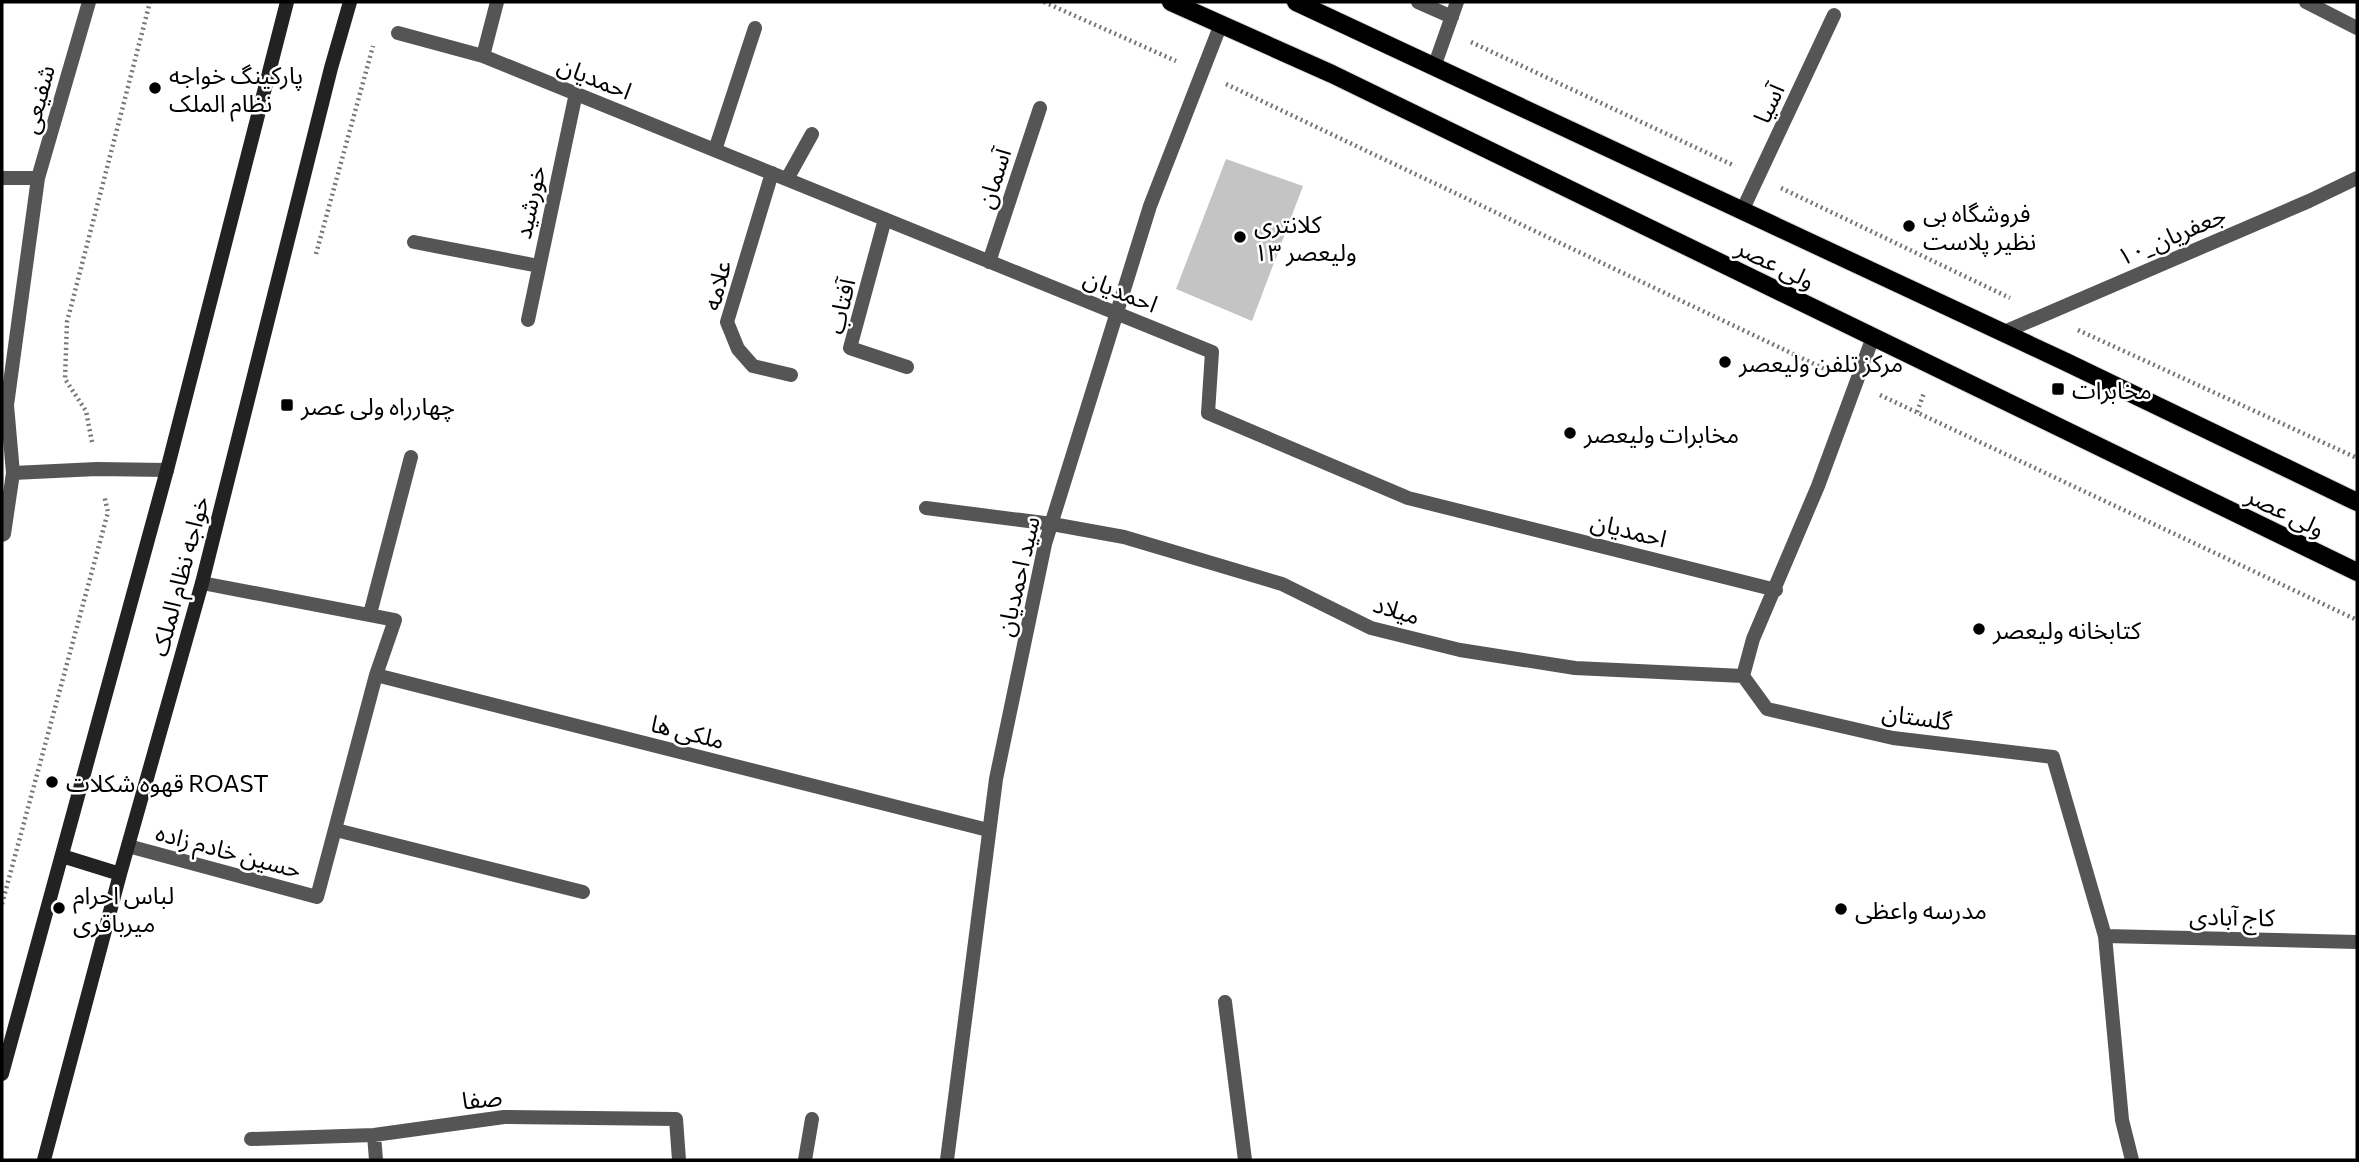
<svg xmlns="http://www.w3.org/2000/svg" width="2359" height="1162" viewBox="0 0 2359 1162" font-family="Commissioner,'Noto Sans Arabic',sans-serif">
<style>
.building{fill:#c4c4c4}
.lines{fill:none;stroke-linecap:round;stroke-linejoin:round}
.primary-casing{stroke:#dbdbdb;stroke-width:20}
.path{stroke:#777;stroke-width:4.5;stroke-dasharray:2 3.5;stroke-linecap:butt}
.service{stroke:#555;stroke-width:14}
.minor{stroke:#555;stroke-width:14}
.tertiary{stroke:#555;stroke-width:14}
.secondary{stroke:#222;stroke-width:14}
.primary{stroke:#000;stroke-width:18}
.poi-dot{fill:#000;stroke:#fff;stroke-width:2.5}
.labels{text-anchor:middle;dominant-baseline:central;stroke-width:5;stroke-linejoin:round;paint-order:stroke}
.poi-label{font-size:24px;fill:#000;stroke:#fff;text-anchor:start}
.street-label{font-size:24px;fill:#000;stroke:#fff}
</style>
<rect width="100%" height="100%" fill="#fff"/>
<path class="building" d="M1226,159l77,27 -51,135 -76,-32z"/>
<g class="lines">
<g class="primary-casing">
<path id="primary" d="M1171,2l161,72 1025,498
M1296,2l770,360 291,140"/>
</g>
<path class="path" d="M1044,2l132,59
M1471,42l264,124
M1226,84l605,288
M1781,188l229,110
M316,254l57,-208
M2078,330l279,128
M1880,395l477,225
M1917,412l7,-19
M92,442l-6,-31 -21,-32 2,-57 83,-320
M2,904l106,-392 -4,-17"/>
<path class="service" d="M1225,1002l20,158"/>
<path class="minor" d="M89,2l-51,176 -31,227 6,68 84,-4 70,1
M1418,2l34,15
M2306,2l51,26
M398,33l85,23 729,296 -4,61 200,85 368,92
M483,56l14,-54
M1434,67l23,-65
M715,150l40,-122
M772,173l-45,149 11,27 15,17 38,9
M2,178h36
M787,179l25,-45
M1742,211l92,-196
M885,219l-35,129 57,19
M414,242l125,24
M989,262l51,-154
M528,320l48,-227
M2002,333l307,-132 48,-23
M926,508l126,16 72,13 158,47 89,44 89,22 115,18 168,8
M2,535l2,-1 9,-61
M202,583l193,37 -19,55 612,155
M370,614l41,-157
M1743,676l24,33 126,29 160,19 52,179 17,184 10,40
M1743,676l10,-37 65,-153 55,-149
M336,830l247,62
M128,846l189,51 59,-222
M2105,936l252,6
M374,1135l2,25
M251,1139l123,-4 130,-18 172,2 3,41
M805,1160l7,-41"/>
<path class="tertiary" d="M947,1160l49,-381 49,-235 105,-338 71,-182"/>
<path class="secondary" d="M62,856l58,18
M2,1074l165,-604 120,-468
M44,1160l76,-286 82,-291 129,-515 19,-66"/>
<use href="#primary" class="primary"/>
</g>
<g class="poi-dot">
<circle cx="155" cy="88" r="7"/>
<circle cx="1909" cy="226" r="7"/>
<circle cx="1240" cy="237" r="7"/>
<circle cx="1725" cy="362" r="7"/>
<rect x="2051" y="382" width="14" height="14" rx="3.5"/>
<rect x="280" y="398" width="14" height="14" rx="3.5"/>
<circle cx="1570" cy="433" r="7"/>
<circle cx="1979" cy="629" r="7"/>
<circle cx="52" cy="782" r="7"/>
<circle cx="59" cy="908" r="7"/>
<circle cx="1841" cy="909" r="7"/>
</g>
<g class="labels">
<g class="poi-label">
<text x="169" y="74">پارکینگ خواجه<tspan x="169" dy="28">نظام الملک</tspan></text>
<text x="1923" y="212">فروشگاه بی<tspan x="1923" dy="28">نظیر پلاست</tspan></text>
<text x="1254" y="223">کلانتری<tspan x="1254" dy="28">۱۳ ولیعصر</tspan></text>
<text x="1739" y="362">مرکز تلفن ولیعصر</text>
<text x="2072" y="389">مخابرات</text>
<text x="301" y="405">چهارراه ولی عصر</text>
<text x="1584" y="433">مخابرات ولیعصر</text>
<text x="1993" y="629">کتابخانه ولیعصر</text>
<text x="66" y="782">قهوه شکلات ROAST</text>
<text x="73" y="894">لباس احرام<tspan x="73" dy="28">میرباقری</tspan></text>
<text x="1855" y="909">مدرسه واعظی</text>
</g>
<g class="street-label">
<text transform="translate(595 77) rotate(22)">احمدیان</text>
<text transform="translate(37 99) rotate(-75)">شفیعی</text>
<text transform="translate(1768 103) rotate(-65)">آسیا</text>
<text transform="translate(993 178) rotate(-72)">آسمان</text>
<text transform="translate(529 202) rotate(-78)">خورشید</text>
<text transform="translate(2171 235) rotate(-23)">۱۰_جعفریان</text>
<text transform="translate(1776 263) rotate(26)">ولی عصر</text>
<text transform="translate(716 285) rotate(-76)">علامه</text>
<text transform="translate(1121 290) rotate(22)">احمدیان</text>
<text transform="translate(840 306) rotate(-77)">آفتاب</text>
<text transform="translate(2286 511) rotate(26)">ولی عصر</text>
<text transform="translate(1629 529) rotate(14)">احمدیان</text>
<text transform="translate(179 576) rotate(-75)">خواجه نظام الملک</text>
<text transform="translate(1017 576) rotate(-77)">سید احمدیان</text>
<text transform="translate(1397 609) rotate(17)">میلاد</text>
<text transform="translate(1917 716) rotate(8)">گلستان</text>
<text transform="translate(688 731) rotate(14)">ملکی ها</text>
<text transform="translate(229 850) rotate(15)">حسین خادم زاده</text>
<text transform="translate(2232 916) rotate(1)">کاج آبادی</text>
<text transform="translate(482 1098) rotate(-6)">صفا</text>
</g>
</g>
<rect width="2359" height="1162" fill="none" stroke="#000000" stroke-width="7"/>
</svg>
